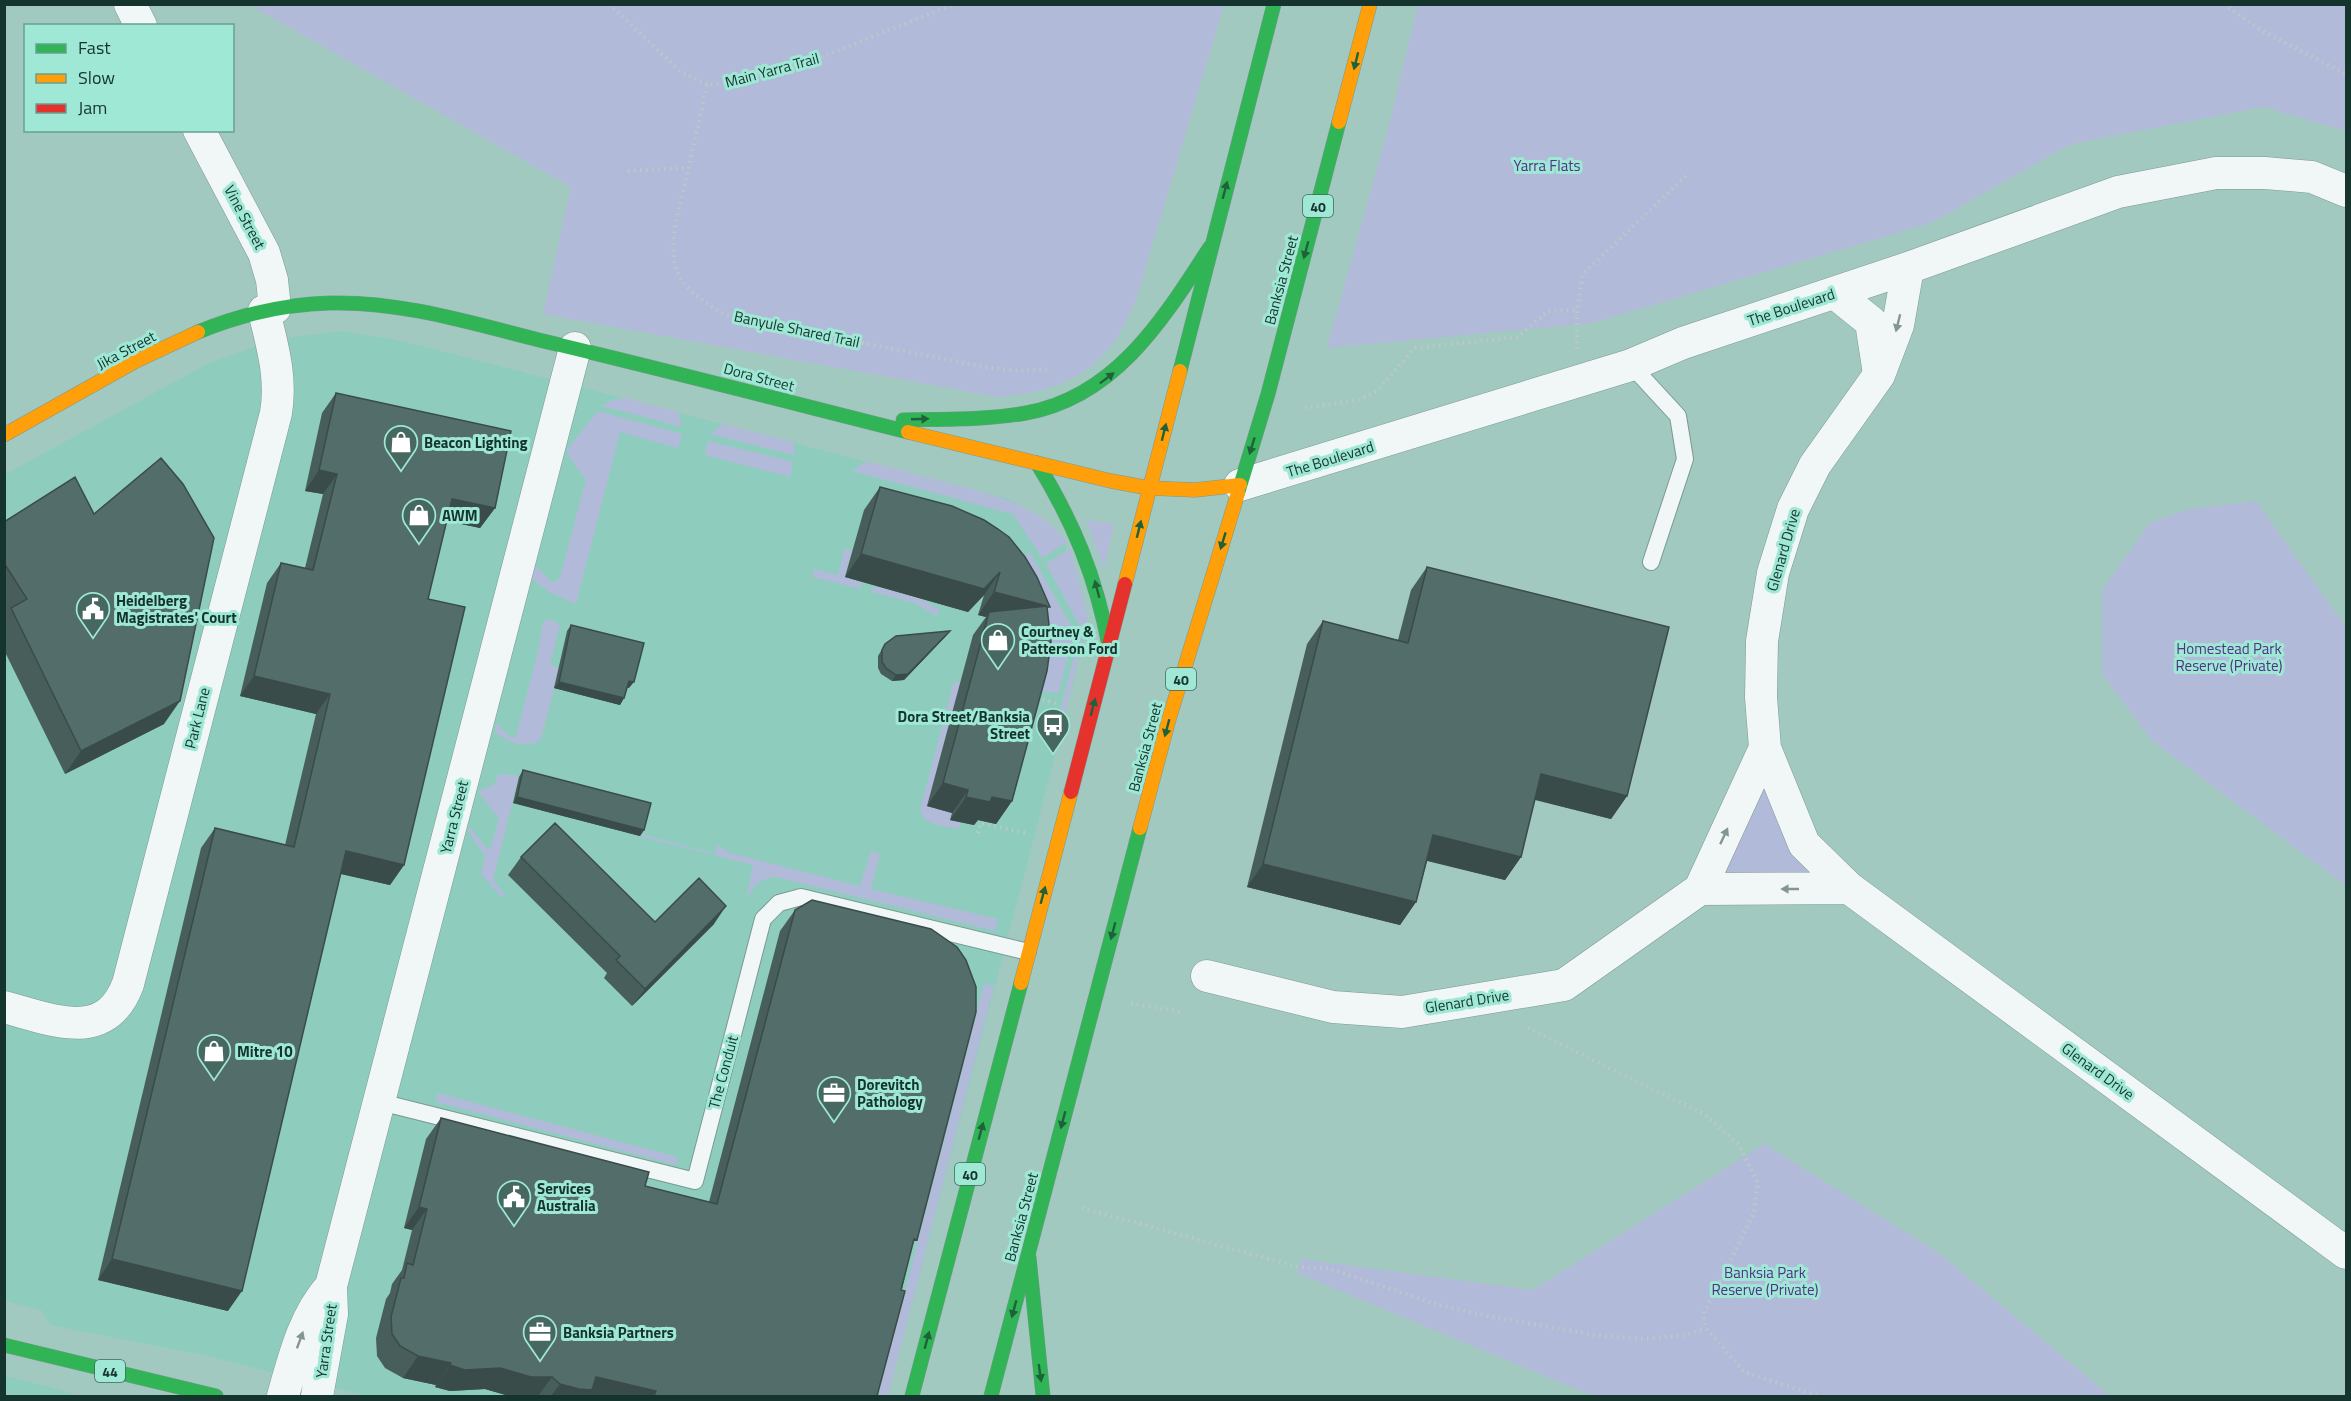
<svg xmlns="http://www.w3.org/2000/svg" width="2351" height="1401" viewBox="0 0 2351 1401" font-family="'Titillium Web',sans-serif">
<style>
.built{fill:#8ecdbe}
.green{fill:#b2bad9}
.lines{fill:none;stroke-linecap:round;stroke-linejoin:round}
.lane-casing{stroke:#7a9992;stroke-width:18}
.street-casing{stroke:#7a9992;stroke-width:33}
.fast-casing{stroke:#7a9992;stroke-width:15}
.slow-casing{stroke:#7a9992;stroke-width:15}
.jam-casing{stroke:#7a9992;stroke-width:15}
.path{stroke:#bdc9c6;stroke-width:4;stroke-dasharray:1.5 4.5;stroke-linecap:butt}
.lane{stroke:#f1f7f6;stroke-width:16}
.street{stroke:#f1f7f6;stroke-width:32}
.fast{stroke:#30b455;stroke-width:14}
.slow{stroke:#ff9f0a;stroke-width:14}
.jam{stroke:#e5322d;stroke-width:14}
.wall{fill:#475e5b}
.shaded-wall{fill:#3a4c4a}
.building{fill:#536d6a;stroke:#3a4c4a;stroke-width:1.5}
.oneway{fill:#1e613b}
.oneway2{fill:#839692}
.labels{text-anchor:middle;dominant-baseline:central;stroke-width:6;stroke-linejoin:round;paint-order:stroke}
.shield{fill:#9ee8d5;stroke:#3e6a5f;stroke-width:1.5}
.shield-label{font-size:14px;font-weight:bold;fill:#15342d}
.street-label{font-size:15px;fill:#15342d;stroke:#9ee8d5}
.park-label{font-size:15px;fill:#523287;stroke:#9ee8d5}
.poi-label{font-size:15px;font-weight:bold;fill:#15342d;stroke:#9ee8d5;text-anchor:start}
</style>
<rect width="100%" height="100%" fill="#a2c9c0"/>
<path class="built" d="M340,331l52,8 46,11 568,148 33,18 25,22 23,90 -49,194 -150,574h-521l-164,-41 -153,-30 -9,-15 -36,-9 -1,-826 203,-111 70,-25z
M5,1376l48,12 27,8h-75z"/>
<path class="green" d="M250,5h974l-85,285c-25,74 -64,100 -141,107l-455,-83 28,-127z
M1418,5h928v126l-83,-24 -192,37 -140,79 -339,100 -265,25 61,-219z
M626,398l52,14 4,15 -80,-21 10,-6z
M598,411l84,23 -4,14 -58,-16 -44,172 -25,-11 -19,-14 3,-11 2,-1 14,15 6,-1 3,-4 26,-97 -18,-25 -1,-6z
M723,424l71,18v13l-84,-21z
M708,441l85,21 -3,15 -85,-22z
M866,462c22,3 43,11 64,16 50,14 103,21 137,64l-25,16 -29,-44 -161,-43z
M2256,501l90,126v259l-195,-146 -49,-67v-83l48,-67 39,-14z
M1086,520l28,4 -10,45z
M845,548l7,2 -7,27 17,6 -2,6 -48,-12 2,-8 24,6z
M1070,548l18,70 -31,130 -6,-1 30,-119 -35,-64z
M1029,551l46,82 -17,60 -23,-3 -24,-116z
M874,586l33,9 14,1v3l19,11 -4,6 -21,-13 -43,-11z
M549,619l11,6 -10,40 8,2 1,4 -18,67 -2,3c-15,7 -31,2 -44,-9l1,-7 2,-1 13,14 5,-2 23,-89 3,-21 3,-6z
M954,681l20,4 -46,121 24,7 -1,7 10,2 -3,7c-14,-3 -33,-3 -38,-19z
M1763,767l68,114h-119z
M499,774l20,2 -26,104 12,15 -3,3 -21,-24 4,-18 -17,-25 2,-4 17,22h3l9,-30 -21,-28 16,-6z
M641,834l74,20 2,-9 13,8 130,33 11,-35 9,3 -9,35 127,30 -3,12 -220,-54c-16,2 -23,10 -29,24l7,-36 -113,-29z
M984,984l10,2 -106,410h-10z
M438,1093l240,64 -2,8 -240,-63z
M1764,1144l175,109 171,143h-517l-296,-123 4,-14 232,31z"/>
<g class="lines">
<g class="lane-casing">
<path id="lane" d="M1631,365l47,51 7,43 -34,103
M380,1102l315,79 68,-262 16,-16 22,-6 227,55"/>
</g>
<g class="street-casing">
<path id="street" d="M130,4l11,22
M199,130l65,123 8,27 3,28
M1908,268l-10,57 -19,50 -64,90 -22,44 -20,64 -11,68 -1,56 4,51 39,96 45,44 497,365
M1835,293l36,29 8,52
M1240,485l391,-120 52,-22 225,-75 210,-76 98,-19h49l47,4 34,14
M1700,889l149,-1
M1207,976l126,31 69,5 162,-27 136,-96 65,-141
M4,1007c47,12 101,38 124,-23l148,-571c6,-36 -4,-68 -12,-102
M283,1396c11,-39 21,-80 48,-110
M317,1396l15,-82 -1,-28 244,-938"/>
</g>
<g class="fast-casing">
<path id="fast" d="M198,332c42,-17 87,-28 132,-29 70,-2 141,20 209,37 123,29 246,61 369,92
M1180,371l94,-367
M903,420c41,-1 83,0 123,-7 90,-16 138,-95 184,-166
M1037,463c37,60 59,114 72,183
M1238,493l30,-99 71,-272
M1029,1257l14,139
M4,1345l212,51
M912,1396l109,-413
M991,1396l149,-568"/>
</g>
<g class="slow-casing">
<path id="slow" d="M1339,122l31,-118
M908,432l203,49 38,7
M4,435l132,-74 62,-29
M1149,488l46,2 45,-5
M1125,584l55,-213
M1140,828l29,-109 69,-226
M1021,983l50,-191"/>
</g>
<g class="jam-casing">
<path id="jam" d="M1071,792l54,-208"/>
</g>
<path class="path" d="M609,4l71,67 27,14 15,-1 90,-23 142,-57
M2224,4l38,27 84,43
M707,85c-7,30 -13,60 -20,90 -6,27 -18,62 -12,90 5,23 36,43 56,52l253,50 35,4 30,-2
M628,171l60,-3
M1577,349v-39l6,-36 104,-99
M1305,408l53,-8 19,-9 38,-43 103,-11 30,-26 29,-1
M1037,698l22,6
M978,833l3,-10 44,10
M1131,1003l49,9
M1528,1028l176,86 34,30 20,39 -4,30 -51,102 3,13 38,44 75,24
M1082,1208l217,59 29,1 111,37 53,12 110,19 42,3 42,-4 20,-7"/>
<use href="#lane" class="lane"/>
<use href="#street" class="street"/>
<use href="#fast" class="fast"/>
<use href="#slow" class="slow"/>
<use href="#jam" class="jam"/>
</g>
<path class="wall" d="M336,393l159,115 -15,20 -33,-7 -19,78 -24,266 -14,20 -49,-11 -113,437 -130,-31 103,-432 14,-20 70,17 31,-131 -76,-18 27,-113 14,-20 24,5 18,-74 -18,-3 17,-78z
M880,487l72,19 96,105 -36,190 -16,23 -18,-4 -4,5 -24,-5 2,-7 -25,-7 46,-171 13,-18 -8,-2 6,-20 -16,17 -123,-35 19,-67z
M4,522l160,202 -99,50 -61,-124v-33l2,-2 -2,-3z
M1427,567l200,229 -16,23 -76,-19 -14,57 -16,23 -78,-19 -11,41 -16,23 -153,-38 60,-243 16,-23 75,19 13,-50z
M571,625l58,63h-2l-3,10 -4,7 -66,-17 13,-57z
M945,637l-41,43 -12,1 -11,-7 -3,-6v-12l7,-12z
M523,770l121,60 -4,6 -127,-33 6,-26z
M521,857l134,65 59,2 -82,82 -28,-28 3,-5 -99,-98z
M795,910l117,336 -35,150h-368l-24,-7 -35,2 -15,-4 1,-2 -33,-7 -18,-10 -8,-12 -1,-18 10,-39 4,-6 2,-9 10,-14 10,-40 -8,-2 22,-89 15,-21 204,68 64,16 71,-271z"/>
<path class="shaded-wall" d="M319,470l18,4 -14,20 -18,-3z
M452,499l43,9 -15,20 -42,-9z
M861,554l139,18 -16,23 -16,17 -123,-35z
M994,592l53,14 -58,6 -3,5 -8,-2z
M950,631l-5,6 -41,43 -12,1 4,-6z
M254,676l76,18 -14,20 -76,-18z
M629,681l5,1 -5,6 -5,-1z
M559,682l65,16 -4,7 -66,-17z
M180,701l-16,23 -99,50 16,-23z
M1541,774l86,22 -16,23 -86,-22z
M943,783l25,7 -16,23 -25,-7z
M517,797l127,33 -4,6 -127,-33z
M966,797h26l20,4 -16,23 -18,-4 -4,5 -24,-5z
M1433,835l88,22 -16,23 -88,-22z
M346,851l58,14 -14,20 -58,-13z
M1263,864l153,38 -16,23 -153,-38z
M726,906l-12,18 -82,82 13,-17z
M419,1207l8,2 -15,21 -8,-2z
M112,1259l130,32 -14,20 -130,-31z
M418,1356l33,7 -15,22 -33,-7z
M450,1365l50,3 52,9 -14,19h-29l-24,-7 -35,2 -15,-4z
M596,1377l60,14 -4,5h-101l9,-12z"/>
<path class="building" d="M336,393l175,38 -16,77 -43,-9 -24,100 37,8 -61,258 -58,-14 -104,440 -130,-32 103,-431 79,19 36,-153 -76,-18 27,-113 32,7 24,-96 -18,-4z
M161,458l22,26 31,54 -34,163 -99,50 -70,-143 16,-9 -23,-36v-41l71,-45 19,37z
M880,487l72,19 32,14 14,9 11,8 16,20 12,20 13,30h-3l4,35 -4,29 -35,130 -20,-4 -2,5 -24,-5 2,-7 -25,-7 46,-171 58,-6 -53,-14 6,-20 -16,17 -123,-35z
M1427,567l242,60 -42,169 -86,-22 -20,83 -88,-22 -17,67 -153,-38 60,-243 85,22z
M571,625l73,18 -10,39 -5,-1 -5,17 -65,-16z
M950,631l-42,43 -12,1 -10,-7 -4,-6v-12l3,-6 11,-8z
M523,770l128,33 -7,27 -127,-33z
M555,823l100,99 44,-44 27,28 -81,83 -29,-29 4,-4 -99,-99z
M812,900l119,29 26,18 9,13 10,27v25l-59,228 -3,-1 -13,51 4,1 -28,105h-223l2,-5 -60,-14 -4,13 -13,-1 -19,-5 -8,-7h-21l-31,-9 -35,2 -15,-5 1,-2 -33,-7 -18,-10 -8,-12 -1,-17 10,-39h3l3,-15 6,2 14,-56 -8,-2 22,-89 208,54 -4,14 72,18 78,-294z"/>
<defs><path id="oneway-solid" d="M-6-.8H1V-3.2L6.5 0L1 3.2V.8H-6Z" transform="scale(1.5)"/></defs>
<g class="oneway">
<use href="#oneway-solid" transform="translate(1356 61) rotate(104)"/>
<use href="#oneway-solid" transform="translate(1225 190) rotate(-75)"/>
<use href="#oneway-solid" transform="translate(1306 250) rotate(105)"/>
<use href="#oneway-solid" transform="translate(1107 378) rotate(-37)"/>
<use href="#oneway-solid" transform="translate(920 419) rotate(-2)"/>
<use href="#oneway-solid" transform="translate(1164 432) rotate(-76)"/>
<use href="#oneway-solid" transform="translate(1252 446) rotate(107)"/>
<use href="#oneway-solid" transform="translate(1139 529) rotate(-76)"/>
<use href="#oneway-solid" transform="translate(1223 541) rotate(107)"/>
<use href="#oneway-solid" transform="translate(1097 589) rotate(-105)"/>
<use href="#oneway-solid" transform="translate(1093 707) rotate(-75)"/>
<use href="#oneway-solid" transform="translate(1167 728) rotate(105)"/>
<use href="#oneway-solid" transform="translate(1043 895) rotate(-75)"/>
<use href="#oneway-solid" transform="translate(1113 931) rotate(105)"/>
<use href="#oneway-solid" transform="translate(1063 1120) rotate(105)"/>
<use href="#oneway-solid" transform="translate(981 1131) rotate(-75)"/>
<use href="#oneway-solid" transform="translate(1014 1309) rotate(105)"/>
<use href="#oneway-solid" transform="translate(927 1340) rotate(-75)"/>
<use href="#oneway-solid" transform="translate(1040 1373) rotate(82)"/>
</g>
<g class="oneway2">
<use href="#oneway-solid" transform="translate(1898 323) rotate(104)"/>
<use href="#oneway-solid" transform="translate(1724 836) rotate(-65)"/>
<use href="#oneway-solid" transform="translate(1790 889) rotate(180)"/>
<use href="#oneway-solid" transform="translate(300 1340) rotate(-70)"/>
</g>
<defs>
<g id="shop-pin" transform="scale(1.725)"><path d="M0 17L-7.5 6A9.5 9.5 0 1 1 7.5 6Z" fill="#466860" stroke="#9ee8d5"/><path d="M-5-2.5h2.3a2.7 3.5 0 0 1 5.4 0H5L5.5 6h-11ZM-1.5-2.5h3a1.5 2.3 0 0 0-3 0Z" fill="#fff"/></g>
<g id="civic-pin" transform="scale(1.725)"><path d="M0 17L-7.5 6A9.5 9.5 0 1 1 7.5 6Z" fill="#466860" stroke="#9ee8d5"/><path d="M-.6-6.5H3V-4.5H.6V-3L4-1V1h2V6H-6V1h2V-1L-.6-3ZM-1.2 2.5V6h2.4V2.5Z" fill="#fff"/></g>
<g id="bus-pin" transform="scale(1.725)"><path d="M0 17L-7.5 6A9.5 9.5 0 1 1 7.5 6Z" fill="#466860" stroke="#9ee8d5"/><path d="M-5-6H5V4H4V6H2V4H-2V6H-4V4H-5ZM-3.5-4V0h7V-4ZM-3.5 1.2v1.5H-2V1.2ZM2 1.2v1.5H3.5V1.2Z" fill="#fff"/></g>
<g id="office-pin" transform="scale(1.725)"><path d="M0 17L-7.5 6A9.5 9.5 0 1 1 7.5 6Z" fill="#466860" stroke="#9ee8d5"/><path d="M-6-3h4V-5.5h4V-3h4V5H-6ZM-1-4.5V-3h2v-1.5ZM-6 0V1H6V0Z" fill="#fff"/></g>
</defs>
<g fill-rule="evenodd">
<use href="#shop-pin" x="401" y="442"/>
<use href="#shop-pin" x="419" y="515"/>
<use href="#civic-pin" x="93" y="609"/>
<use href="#shop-pin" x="998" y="640"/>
<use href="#bus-pin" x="1053" y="725"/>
<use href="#shop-pin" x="214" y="1051"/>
<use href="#office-pin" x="834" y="1093"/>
<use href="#civic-pin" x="514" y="1197"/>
<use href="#office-pin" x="540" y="1332"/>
</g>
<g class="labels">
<g class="shield">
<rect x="1303" y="195" width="30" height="22" rx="4.5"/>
<rect x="1166" y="668" width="30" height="22" rx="4.5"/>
<rect x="955" y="1163" width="30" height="22" rx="4.5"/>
<rect x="95" y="1360" width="30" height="22" rx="4.5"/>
</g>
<g class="shield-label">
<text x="1318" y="206">40</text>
<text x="1181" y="679">40</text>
<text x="970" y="1174">40</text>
<text x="110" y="1371">44</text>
</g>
<g class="street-label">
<text transform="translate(772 70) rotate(-15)">Main Yarra Trail</text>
<text transform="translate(245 217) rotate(62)">Vine Street</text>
<text transform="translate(1281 280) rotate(-75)">Banksia Street</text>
<text transform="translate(1791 307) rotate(-18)">The Boulevard</text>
<text transform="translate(797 329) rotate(12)">Banyule Shared Trail</text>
<text transform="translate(126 350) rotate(-28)">Jika Street</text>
<text transform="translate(759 377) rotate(15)">Dora Street</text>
<text transform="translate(1330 459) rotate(-17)">The Boulevard</text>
<text transform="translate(1783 550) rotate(-74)">Glenard Drive</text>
<text transform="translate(197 718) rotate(-76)">Park Lane</text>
<text transform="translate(1145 747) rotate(-75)">Banksia Street</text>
<text transform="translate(454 817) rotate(-76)">Yarra Street</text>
<text transform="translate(1467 1001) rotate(-9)">Glenard Drive</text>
<text transform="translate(2098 1071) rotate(36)">Glenard Drive</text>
<text transform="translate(723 1072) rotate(-75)">The Conduit</text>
<text transform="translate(1021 1217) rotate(-75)">Banksia Street</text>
<text transform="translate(326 1341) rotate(-82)">Yarra Street</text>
</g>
<g class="park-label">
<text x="1547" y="165">Yarra Flats</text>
<text x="2229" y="648">Homestead Park<tspan x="2229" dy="17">Reserve (Private)</tspan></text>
<text x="1765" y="1272">Banksia Park<tspan x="1765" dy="17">Reserve (Private)</tspan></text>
</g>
<g class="poi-label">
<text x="424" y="442">Beacon Lighting</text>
<text x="442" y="515">AWM</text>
<text x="116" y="600">Heidelberg<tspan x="116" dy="17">Magistrates' Court</tspan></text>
<text x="1021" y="631">Courtney &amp;<tspan x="1021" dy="17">Patterson Ford</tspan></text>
<text x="1030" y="716" text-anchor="end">Dora Street/Banksia<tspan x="1030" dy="17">Street</tspan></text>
<text x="237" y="1051">Mitre 10</text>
<text x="857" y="1084">Dorevitch<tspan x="857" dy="17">Pathology</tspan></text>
<text x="537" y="1188">Services<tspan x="537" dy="17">Australia</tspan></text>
<text x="563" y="1332">Banksia Partners</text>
</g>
</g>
<rect width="2351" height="1401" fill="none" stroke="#15342d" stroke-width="12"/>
<rect x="24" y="24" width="210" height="108" fill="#9ee8d5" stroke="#67a092" stroke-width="1.5"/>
<rect x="36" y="44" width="30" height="9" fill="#30b455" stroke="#67a092" stroke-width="1.5"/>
<text x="78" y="54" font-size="18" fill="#15342d">Fast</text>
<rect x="36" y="74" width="30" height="9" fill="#ff9f0a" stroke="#67a092" stroke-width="1.5"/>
<text x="78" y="84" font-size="18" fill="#15342d">Slow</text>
<rect x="36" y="104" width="30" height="9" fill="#e5322d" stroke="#67a092" stroke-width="1.5"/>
<text x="78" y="114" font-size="18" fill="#15342d">Jam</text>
</svg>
